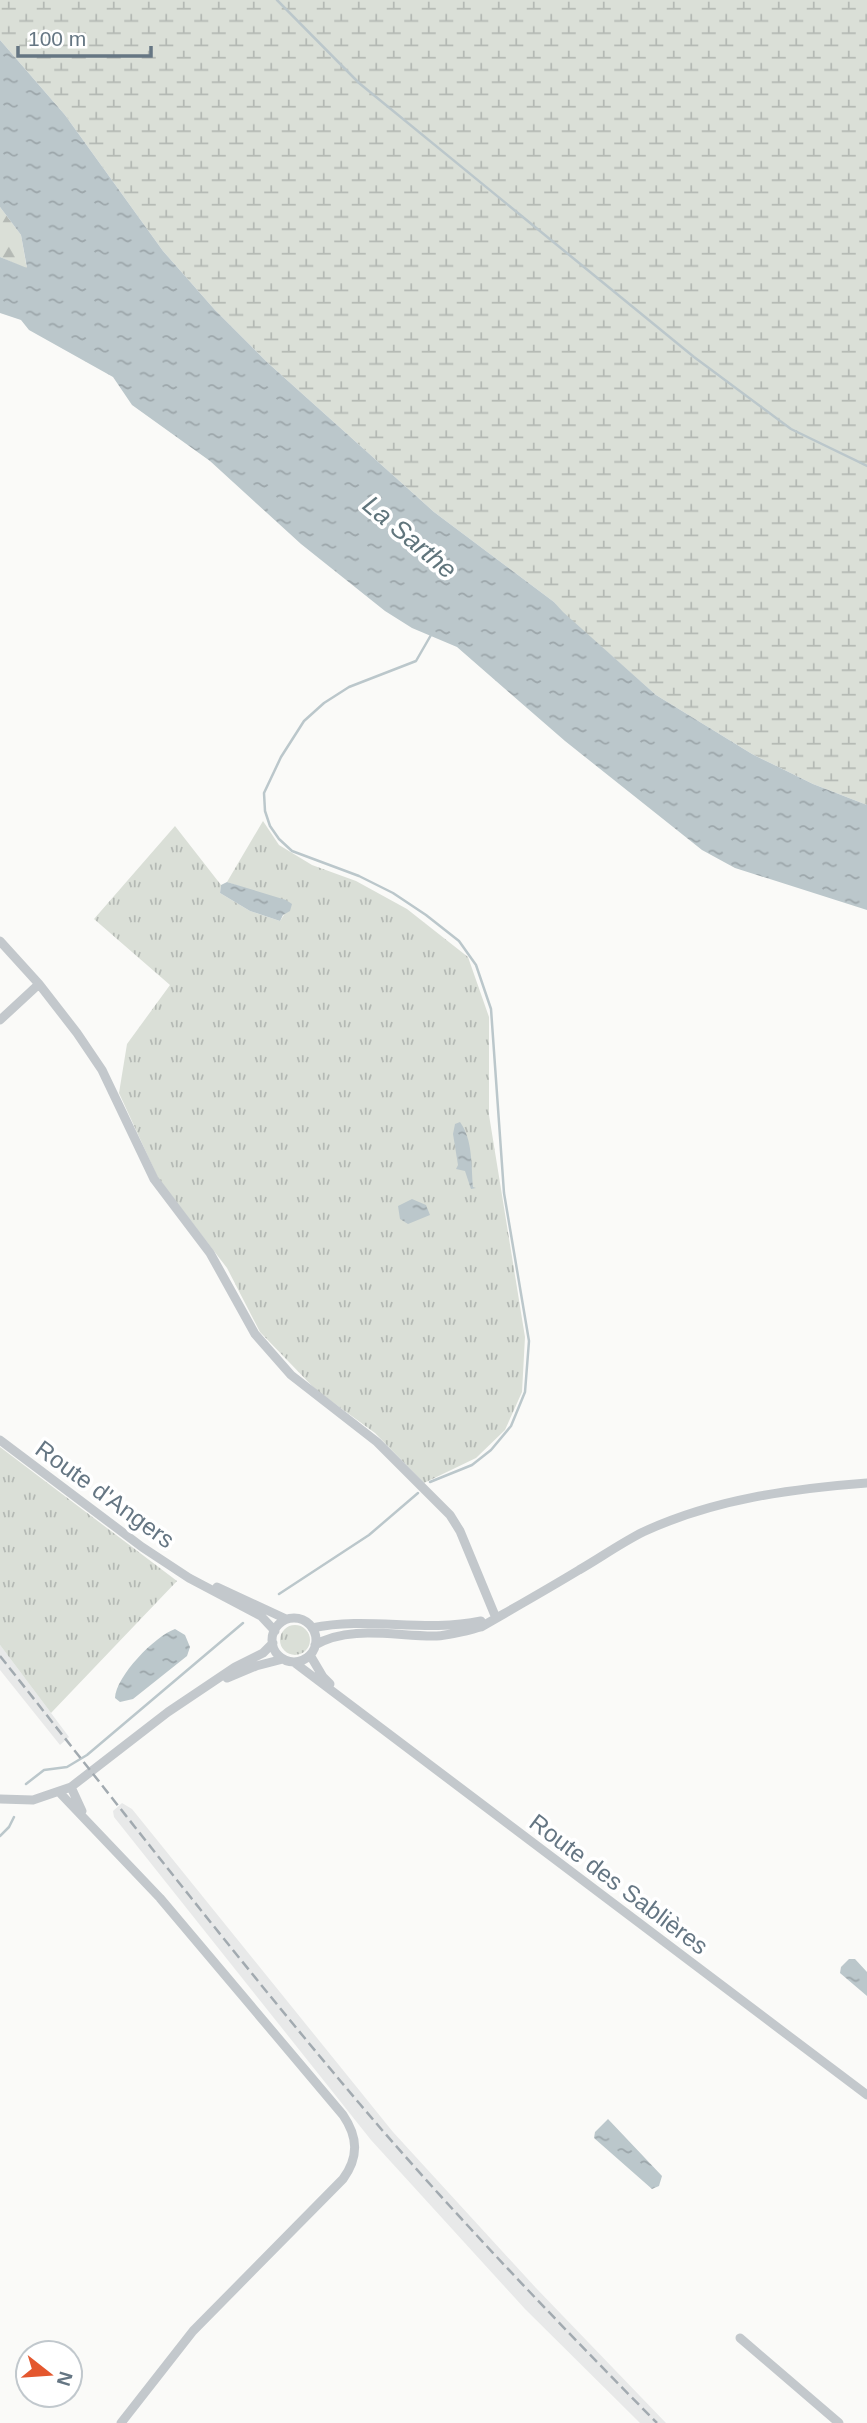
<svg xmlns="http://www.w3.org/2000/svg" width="867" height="2423" viewBox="0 0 867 2423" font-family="Arial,sans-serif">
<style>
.built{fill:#e8e9e9}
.grass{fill:url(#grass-tufts)}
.forest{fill:url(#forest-firs)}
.wetland{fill:url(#wetland-marsh)}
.water{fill:url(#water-ripples)}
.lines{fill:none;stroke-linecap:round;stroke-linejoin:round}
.stream{stroke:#bbc7cb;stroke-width:2.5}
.minor{stroke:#c3c8cc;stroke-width:9}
.rail{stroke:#a2aab0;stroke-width:2.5;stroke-dasharray:10 5;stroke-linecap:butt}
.labels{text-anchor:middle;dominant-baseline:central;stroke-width:7;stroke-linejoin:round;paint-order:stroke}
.street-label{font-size:24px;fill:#657683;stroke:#fff}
.water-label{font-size:26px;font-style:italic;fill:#60757c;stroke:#fff}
</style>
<defs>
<pattern id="grass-tufts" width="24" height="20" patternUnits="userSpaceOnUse" patternTransform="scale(1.75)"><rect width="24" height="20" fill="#dadfd7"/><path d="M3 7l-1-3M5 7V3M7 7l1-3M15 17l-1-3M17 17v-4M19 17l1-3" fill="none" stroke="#b4b9b4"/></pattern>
<pattern id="forest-firs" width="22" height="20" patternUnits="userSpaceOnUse" patternTransform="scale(1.75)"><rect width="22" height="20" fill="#dadfd7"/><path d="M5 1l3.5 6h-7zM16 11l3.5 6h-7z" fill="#b4b9b4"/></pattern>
<pattern id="wetland-marsh" width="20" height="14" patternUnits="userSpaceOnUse" patternTransform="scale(1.75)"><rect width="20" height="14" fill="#dadfd7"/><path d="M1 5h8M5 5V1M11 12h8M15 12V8" fill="none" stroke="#b4b9b4"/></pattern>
<pattern id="water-ripples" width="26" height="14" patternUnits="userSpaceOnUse" patternTransform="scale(1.75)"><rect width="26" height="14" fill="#bbc7cb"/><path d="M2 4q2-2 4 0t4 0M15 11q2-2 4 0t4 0" fill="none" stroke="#9ca6aa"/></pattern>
</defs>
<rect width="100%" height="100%" fill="#fafaf8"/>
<path class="built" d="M0,1645l69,92 -9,8 -60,-75z
M122,1803l10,6 261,323 143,156 130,135h-26l-115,-114 -154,-169 -257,-323 -1,-6z"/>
<path class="grass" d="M263,821l16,24 33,20 44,16 51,28 61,48 21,60v98l36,222 -3,55 -17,38 -29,28 -52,25 -49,-50 -59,-43 -56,-58 -33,-64 -69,-90 -39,-85 8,-49 43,-59 -76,-66 81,-93 46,59 -1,8 30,18 30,10 11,-17 -64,-22z
M0,1447l177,134 -126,132 -51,-68z
M280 1640a15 15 0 1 1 30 0a15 15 0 1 1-30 0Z"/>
<path class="forest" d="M0,207l21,28 6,34 -27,-12z"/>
<path class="wetland" d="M0,0h867v805l-54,-21 -61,-30 -96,-59 -94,-83 -8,-10 -120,-90 -166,-149 -53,-53 -52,-59 -98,-136 -65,-75z"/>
<path class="water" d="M0,40l65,75 98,136 52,59 53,53 166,149 120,90 9,10 93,83 96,59 61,30 54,21v105l-132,-42 -33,-18 -137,-109 -108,-94 -45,-19 -27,-17 -84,-67 -91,-83 -78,-56 -19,-28 -84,-47 -8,-10 -21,-7v-56l27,11 -6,-33 -21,-28z
M227,882l59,18 6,4 -2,7 -7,4 -3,6 -30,-10 -30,-18 1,-8z
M460,1122c13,18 11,43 13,65l3,1 -5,1 -6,-18 -9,-2 2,-4 -5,-31 2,-10z
M412,1199l14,6 4,10 -22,9 -8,-5 -2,-13z
M175,1629l10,6 5,12 -3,9 -54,43 -13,3 -5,-4c1,-22 40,-62 60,-69z
M849,1959h6l12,13v24l-27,-23 1,-6z
M608,2119l54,57 -3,10 -7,3 -58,-51 1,-6z"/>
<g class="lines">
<path class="stream" d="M277,0l82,83 335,274 97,72 76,37
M430,1482l42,-17 19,-15 20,-24 14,-34 4,-51 -25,-148 -13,-184 -15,-44 -17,-24 -33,-26 -33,-22 -34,-17 -67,-25 -13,-12 -9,-13 -5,-15 -1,-18 17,-36 23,-36 20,-18 25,-16 67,-26 15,-26
M279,1594l90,-59 49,-42
M26,1784l18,-14 23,-3 20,-12 156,-132
M0,1836l9,-9 5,-10"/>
<path class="minor" d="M0,941l39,43 -39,36
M39,984l38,49 25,37 52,109 56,74 45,81 36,41 86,67 73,73 10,16 36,87
M0,1440l142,107 47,31 72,38 14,15
M217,1587l69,32
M272 1640a22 22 0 1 1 44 0a22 22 0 1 1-44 0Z
M312,1628c56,-12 112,5 169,-7
M315,1645c34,-20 79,-9 118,-9 16,0 32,-5 48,-9 33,-19 65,-37 98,-57 21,-12 42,-27 64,-38 71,-33 147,-43 224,-49
M310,1655l13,22 7,7
M295,1663l572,432
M227,1678l29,-12 27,-7
M71,1787l11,24
M60,1793l100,105 183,217c15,22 16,42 0,64l-150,152 -72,92
M0,1799l33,1 38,-13 97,-75 67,-45 28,-14 10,-10
M740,2338l99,85"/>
<path class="rail" d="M0,1656c126,159 250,320 382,474 88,101 181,198 275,293"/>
</g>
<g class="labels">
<g class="street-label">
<text transform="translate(105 1494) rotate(36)">Route d'Angers</text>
<text transform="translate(619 1884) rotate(37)">Route des Sablières</text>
</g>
<g class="water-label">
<text transform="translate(410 537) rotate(40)">La Sarthe</text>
</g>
</g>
<g transform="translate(49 2374) rotate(107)"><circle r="33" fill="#ffffff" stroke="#c1c8cd" stroke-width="2"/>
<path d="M0-5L12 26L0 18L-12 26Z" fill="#e4572e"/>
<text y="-10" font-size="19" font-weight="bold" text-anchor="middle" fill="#657683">N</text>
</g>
<path d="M18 46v10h133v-10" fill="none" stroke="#657683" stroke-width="3.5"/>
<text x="28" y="46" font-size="21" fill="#657683" stroke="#ffffff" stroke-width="5" paint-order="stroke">100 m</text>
</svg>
